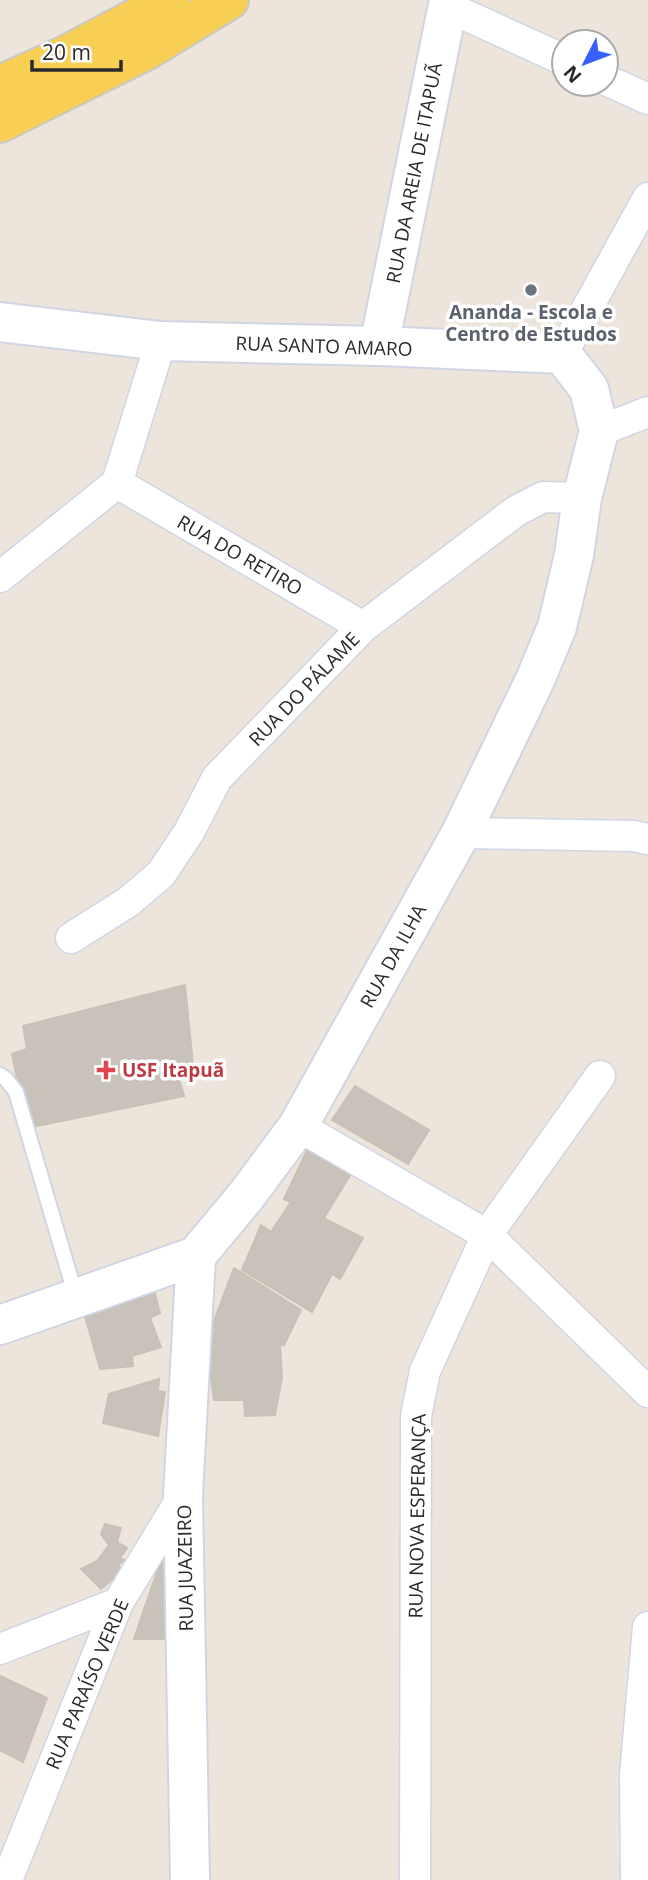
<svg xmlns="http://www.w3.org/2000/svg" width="648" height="1880" viewBox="0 0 648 1880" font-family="'Open Sans',sans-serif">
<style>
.building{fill:#c8c2bb;stroke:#c9c1b5;stroke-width:2}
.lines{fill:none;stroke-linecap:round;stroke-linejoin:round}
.service-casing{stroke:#d0d5e4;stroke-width:18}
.minor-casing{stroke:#d0d5e4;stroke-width:33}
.secondary-casing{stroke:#d0d5e4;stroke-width:42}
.primary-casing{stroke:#c8c8c8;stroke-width:42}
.service{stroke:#fff;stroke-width:14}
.minor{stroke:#fff;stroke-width:30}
.secondary{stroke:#fff;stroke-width:38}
.primary{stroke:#f8cf55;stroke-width:38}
.worship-dot{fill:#6b7280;stroke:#fff;stroke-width:2.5}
.health-dot{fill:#e0444e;stroke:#fff;stroke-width:2.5}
.labels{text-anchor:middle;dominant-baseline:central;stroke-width:7;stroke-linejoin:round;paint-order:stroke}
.street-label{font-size:19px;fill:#2a2a2a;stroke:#fff}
.worship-label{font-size:19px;font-weight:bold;fill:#5b616d;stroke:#fff}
.health-label{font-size:19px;font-weight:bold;fill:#be3a42;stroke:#fff;text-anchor:start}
</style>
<rect width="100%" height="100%" fill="#ede5db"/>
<path class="building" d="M185,985l8,80 -18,1 9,30 -157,32 -15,-74 15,-5 -4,-23z
M355,1086l74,44 -21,34 -76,-44z
M310,1144l42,28 -28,46 -40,-19z
M291,1202l72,36 -23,41 -71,-44z
M261,1225l71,49 -20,38 -70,-42z
M234,1268l67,42 -17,35 -72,-19z
M153,1287l7,26 -10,5 11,29 -29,9 1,10 -33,3 -18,-63z
M212,1326l68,18 2,33 -71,1z
M282,1377l-7,38 -30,1 -1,-16h-30l-3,-22z
M159,1379l-1,12 7,1 -7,44 -55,-13 6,-29z
M105,1524l16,4 -4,14 10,6 -7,10 4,2 -6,5 5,5 -22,19 -20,-20 16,-8 12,-16 -8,-11z
M170,1562l5,77h-41l26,-76z
M0,1676l47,22 -24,64 -23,-12v-48l2,-7 -2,-1z"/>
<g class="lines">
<g class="service-casing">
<path id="service" d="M0,1075l6,4 10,13 60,205"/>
</g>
<g class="minor-casing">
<path id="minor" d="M448,7l116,53
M606,80l42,19
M562,354l86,-156
M599,431l49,-19
M117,483l246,144
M0,577l117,-94 44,-142
M461,833l173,3 14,3
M71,938l57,-36 33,-28 28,-42 28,-54 146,-151 153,-116 27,-14 39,1
M298,1126l189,109 161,157
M0,1649l118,-46
M7,1880l111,-277 65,-107
M415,1880l1,-464 9,-45 62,-136 113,-159
M636,1880l-1,-105 13,-148"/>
</g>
<g class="secondary-casing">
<path id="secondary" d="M0,322l161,19 218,5 183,8 27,35 10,42 -17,67 -8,57 -17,72 -22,53 -74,153 -163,293 -52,70 -50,60 -196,69
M379,346l70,-346
M190,1880l-7,-384 13,-240"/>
</g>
<g class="primary-casing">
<path id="primary" d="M0,85l66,-30 104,-55
M0,123l147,-73 82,-50"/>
</g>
<use href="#service" class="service"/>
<use href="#minor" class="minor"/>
<use href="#secondary" class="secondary"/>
<use href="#primary" class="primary"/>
</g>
<circle class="worship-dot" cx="531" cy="290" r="7"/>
<path class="health-dot" d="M102.5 1059.5h7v7h7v7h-7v7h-7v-7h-7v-7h7z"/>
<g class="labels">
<g class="street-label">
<text transform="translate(414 173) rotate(-79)">RUA DA AREIA DE ITAPUÃ</text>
<text transform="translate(324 346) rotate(2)">RUA SANTO AMARO</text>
<text transform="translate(240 555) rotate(30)">RUA DO RETIRO</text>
<text transform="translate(304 689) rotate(-46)">RUA DO PÁLAME</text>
<text transform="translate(393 956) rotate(-61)">RUA DA ILHA</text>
<text transform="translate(417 1516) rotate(-89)">RUA NOVA ESPERANÇA</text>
<text transform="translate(185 1568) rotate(-91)">RUA JUAZEIRO</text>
<text transform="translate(87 1684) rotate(-67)">RUA PARAÍSO VERDE</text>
</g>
<g class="worship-label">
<text x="531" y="312">Ananda - Escola e<tspan x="531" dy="22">Centro de Estudos</tspan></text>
</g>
<g class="health-label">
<text x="122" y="1070">USF Itapuã</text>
</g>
</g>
<g transform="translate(585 63) rotate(228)"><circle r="33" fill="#ffffff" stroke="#aaaaaa" stroke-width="2"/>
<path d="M0-5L12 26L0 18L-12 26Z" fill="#3660ff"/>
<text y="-10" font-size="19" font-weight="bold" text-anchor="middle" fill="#2a2a2a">N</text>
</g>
<path d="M32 60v10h89v-10" fill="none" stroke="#2a2a2a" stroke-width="3.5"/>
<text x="42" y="60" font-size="21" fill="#2a2a2a" stroke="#ffffff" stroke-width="5" paint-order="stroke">20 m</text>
</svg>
